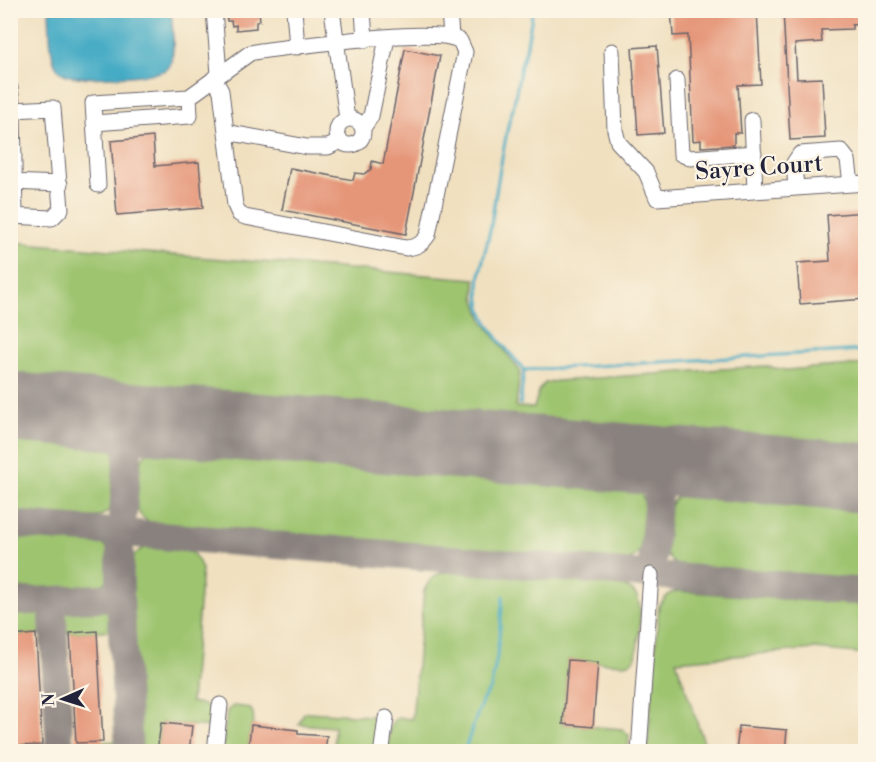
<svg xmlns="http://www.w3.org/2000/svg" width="876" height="762" viewBox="0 0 876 762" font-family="'Libre Bodoni',serif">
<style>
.green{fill:#9ec46f;stroke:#607355;stroke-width:1.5}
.water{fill:#45abc5;stroke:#346680;stroke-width:1.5}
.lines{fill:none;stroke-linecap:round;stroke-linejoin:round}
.stream{stroke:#45abc5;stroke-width:3}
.taxiway{stroke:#89817e;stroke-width:28}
.runway{stroke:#89817e;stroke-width:70}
.building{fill:#e59578}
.minor-casing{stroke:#6a646a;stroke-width:17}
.minor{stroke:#fff;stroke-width:15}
.labels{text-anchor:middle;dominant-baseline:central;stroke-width:4.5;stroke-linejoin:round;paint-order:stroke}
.street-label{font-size:24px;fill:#22223b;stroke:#fcf5e5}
</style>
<rect width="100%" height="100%" fill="#fcf5e5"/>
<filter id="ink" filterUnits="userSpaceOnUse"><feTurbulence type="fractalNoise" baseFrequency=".0167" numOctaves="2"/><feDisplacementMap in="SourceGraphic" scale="12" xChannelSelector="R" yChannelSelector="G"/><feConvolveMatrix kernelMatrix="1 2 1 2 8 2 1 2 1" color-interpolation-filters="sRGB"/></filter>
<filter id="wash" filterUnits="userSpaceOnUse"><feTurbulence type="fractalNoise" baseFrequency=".008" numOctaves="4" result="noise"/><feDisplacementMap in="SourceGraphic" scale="24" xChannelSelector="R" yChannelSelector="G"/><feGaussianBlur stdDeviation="1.35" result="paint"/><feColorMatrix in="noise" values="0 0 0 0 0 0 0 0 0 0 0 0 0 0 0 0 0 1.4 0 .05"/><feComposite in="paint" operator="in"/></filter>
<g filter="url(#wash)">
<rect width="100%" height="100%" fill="#f0e0c0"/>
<path class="green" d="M10,242l465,37v18l8,24 37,50 -4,36 18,1 5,-18 6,-7 12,-2 207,-15 22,4 79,-6v96l-854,-69z
M10,427l78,7c30,6 32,29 28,54 -2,11 -2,22 -14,27 -13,7 -74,4 -91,2z
M166,441l396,30c19,2 52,1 69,10 22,13 22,74 -5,80l-198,-11 -260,-20c-8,-4 -19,-7 -26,-13 -12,-13 -7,-46 1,-60 6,-8 14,-13 23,-16z
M708,483l157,13v84l-190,-15 -10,-13c-1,-35 2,-66 43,-69z
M11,533l85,7c16,8 19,22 14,38l-11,10 -10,3 -78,3z
M149,546c25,0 44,-4 53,23l-11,133c21,4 21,3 21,25l-51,-4 -4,28h-17l-10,-184c2,-11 8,-18 19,-21z
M447,572l173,13c6,2 12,4 16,10 8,10 2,49 0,62l-6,6 -8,1 -54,-4 -5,64 59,5 7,6 -1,16 -229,1 -10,-2c0,-8 -1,-27 7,-31 4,-2 12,0 16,0l12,-128c5,-11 10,-18 23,-19z
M677,591l188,14v49l-50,-5 -139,12 31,90 -60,1 12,-147 10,-11z
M108,608l7,6 1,16 -45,3 -6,-1 -2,-3v-14l5,-5z
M35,611l5,4 3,19 -32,2v-24z
M233,706c16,1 23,0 20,20h-2l-3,25 -26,1 5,-41z
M308,712l63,4c9,10 7,22 5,34l-14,1v-3h-23l-5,-4v-17l-35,-3 4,-10z
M122,741l1,10h-56l2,-7z
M42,745l11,2 2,5h-44l4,-6z"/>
<path class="water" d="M49,11h122c1,12 6,50 -4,58 -10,8 -83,10 -97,7 -4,-1 -9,-3 -12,-7 -9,-10 -8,-44 -9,-58z"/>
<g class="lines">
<path class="stream" d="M524,370l342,-20
M520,404l4,-34c-14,-18 -35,-38 -42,-60 -9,-29 4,-56 9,-85 5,-35 11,-69 18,-104l4,-12 8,-44 5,-15 7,-40
M464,752l18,-51 9,-14 6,-30 6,-61"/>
<path class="taxiway" d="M10,524l856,68
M651,575l10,-114
M120,597l9,155
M52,600l8,152
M10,602l110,-5v-49l11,-131"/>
<path class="runway" d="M10,407l856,71"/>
</g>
<g id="blocks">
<path class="building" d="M226,10h33l1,11 -4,1v6l-20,2v-5l-4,1 -1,-5h-4z
M671,10h86l4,74 -23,1 3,48h-7v12l-33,2v-7l-8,1 -5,-106 -15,1z
M783,10h76l1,14 -8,1v4l-31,1 1,12 -27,2 2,35 25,-1 3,60 -35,2z
M657,46l7,87 -26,2 -6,-87z
M405,49l35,7 -34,178 -124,-24 8,-42 63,12 2,-7 9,1 7,-5 1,-8 11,3z
M153,137l2,29 44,-4 4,46 -86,7 -6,-74z
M866,212v87l-66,5 -3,-41 33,-2 -3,-46z
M97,631l6,111 -27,1 -6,-110z
M36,634l6,111 -27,1 -5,-110z
M568,660l30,2 -5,65 -30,-3z
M161,723l31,3 -3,26h-32z
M251,725l47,5v4l29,2 -2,16h-77z
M739,726l48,4 -2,22h-49z"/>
</g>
</g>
<g filter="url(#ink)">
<use href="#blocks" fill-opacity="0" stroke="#6a646a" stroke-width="1.5"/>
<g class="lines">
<g class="minor-casing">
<path id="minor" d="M214,10l5,64
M294,10l3,37
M332,10l15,109
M363,10l2,30
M449,10l2,27
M612,51l3,79 3,12 28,30 11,26 209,-15
M677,80l4,74 9,4 64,-5
M10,88l3,22 40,-2 8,101 -9,9 -42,-2
M13,110l2,106
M337 132a13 13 0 1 1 26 0a13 13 0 1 1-26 0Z
M752,120l3,71
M94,123l96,-7 -1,-19
M363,128l8,-12 16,-78
M226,132l81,15h21l13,-6
M10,182l50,2
M98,185l-5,-82 96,-6 61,-44 10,-2c35,-4 177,-26 200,-10l5,11 -37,183c-6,9 -11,12 -22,13l-161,-31 -6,-3 -4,-9 -14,-114 -7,-13
M796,188l-2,-25 6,-9 41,-3 7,9 3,24
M382,748l4,-30
M215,752l5,-47
M639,752l12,-177"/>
</g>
<use href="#minor" class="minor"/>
</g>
</g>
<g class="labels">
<g class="street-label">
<text transform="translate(759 168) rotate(-4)">Sayre Court</text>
</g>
</g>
<rect width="876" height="762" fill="none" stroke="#fcf5e5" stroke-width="36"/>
<g transform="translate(63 699) rotate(267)" stroke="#fcf5e5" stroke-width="4.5" paint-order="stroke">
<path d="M0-4.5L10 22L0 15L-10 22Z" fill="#22223b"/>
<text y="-9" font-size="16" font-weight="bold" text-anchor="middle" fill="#22223b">N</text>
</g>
</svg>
